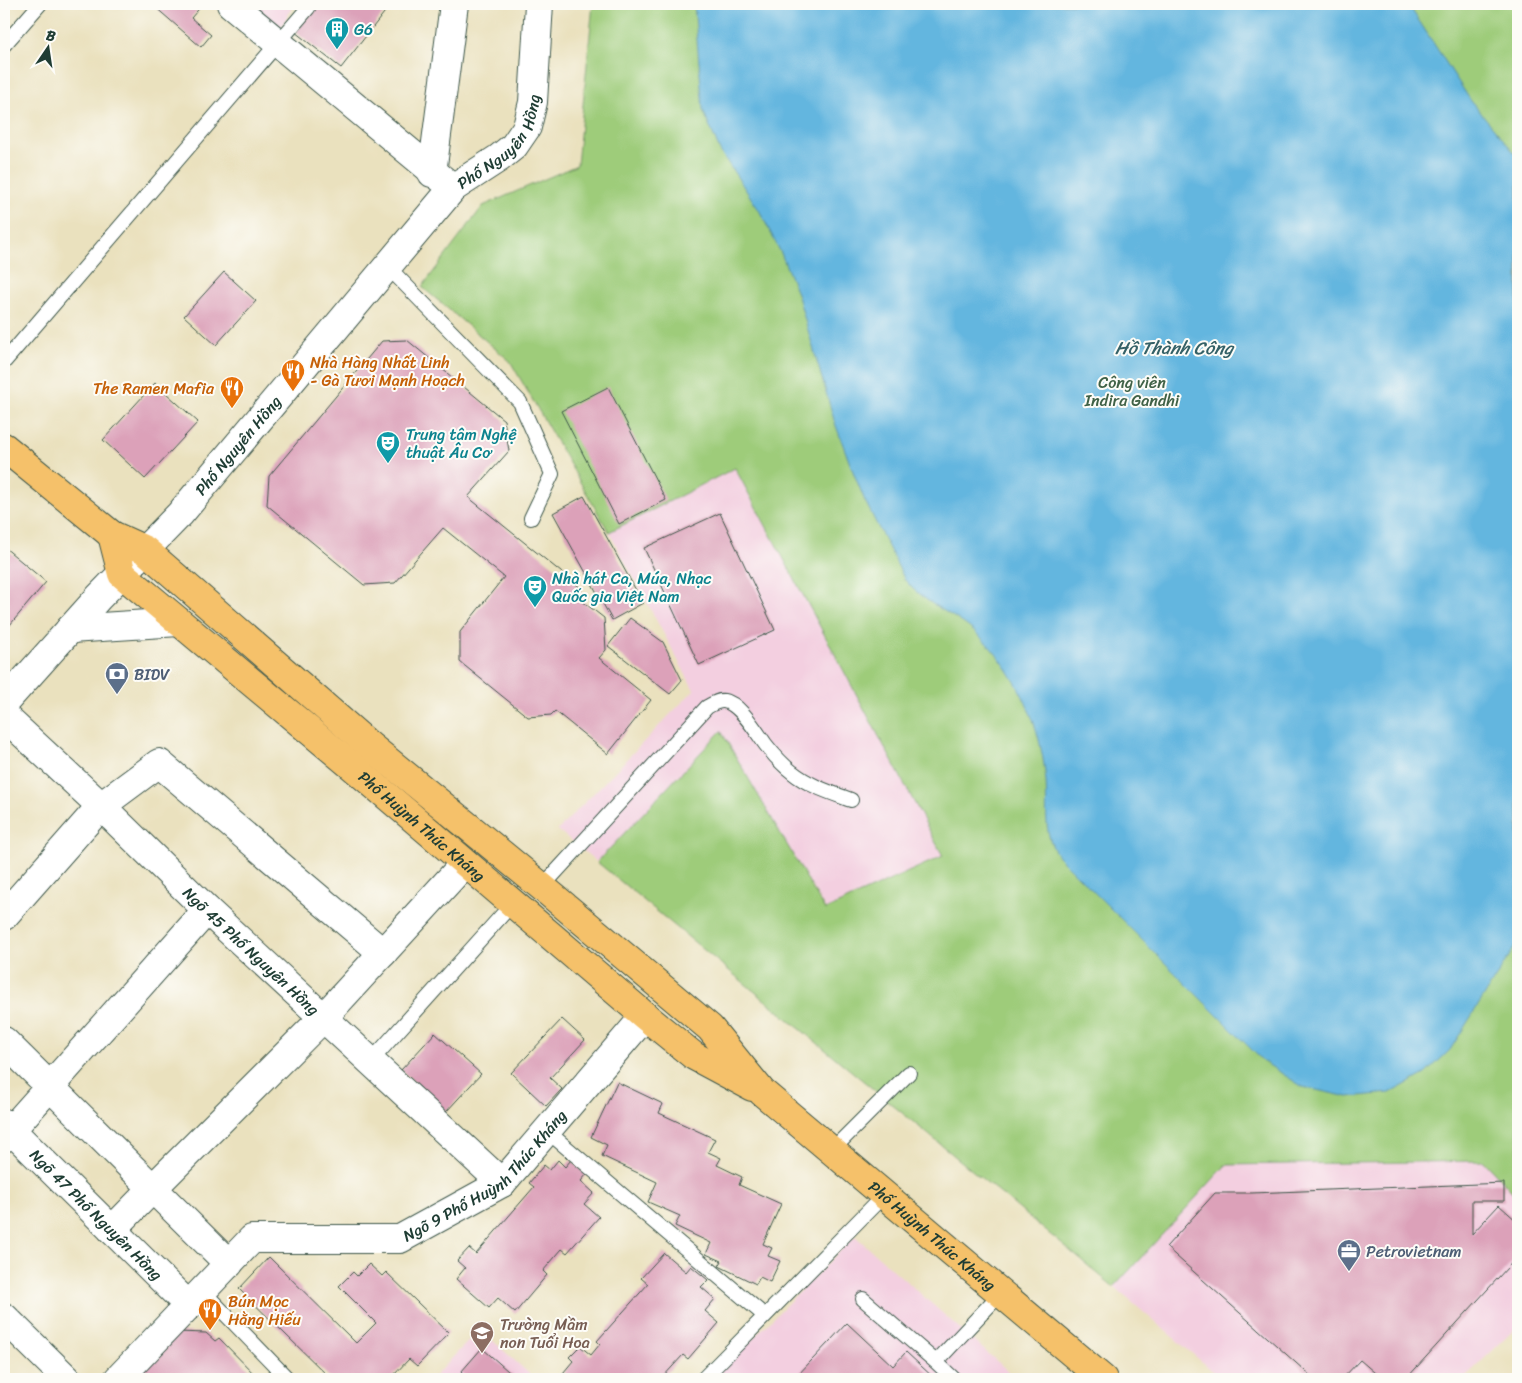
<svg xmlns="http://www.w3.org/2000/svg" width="1522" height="1383" viewBox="0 0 1522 1383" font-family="Sriracha,sans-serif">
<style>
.built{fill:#f3cfe0}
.green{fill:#9ecc7a;stroke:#5e8457}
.water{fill:#64b6df;stroke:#427a8a}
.building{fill:#dca1b9}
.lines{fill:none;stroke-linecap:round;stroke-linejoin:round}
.service-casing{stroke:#3d5649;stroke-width:16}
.minor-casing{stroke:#3d5649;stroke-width:30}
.tertiary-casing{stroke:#3d5649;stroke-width:30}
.primary-casing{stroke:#3d5649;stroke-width:30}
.service{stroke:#fff;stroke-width:14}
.minor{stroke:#fff;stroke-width:28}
.tertiary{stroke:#fff;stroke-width:28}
.primary{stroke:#f5c16b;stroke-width:28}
.labels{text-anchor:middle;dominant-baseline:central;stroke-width:4;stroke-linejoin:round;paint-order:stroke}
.culture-label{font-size:16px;fill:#0d838f;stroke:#fdfcf7;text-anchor:start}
.street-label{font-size:16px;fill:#1f3d34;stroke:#fdfcf7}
.food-label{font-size:16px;fill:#c56008;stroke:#fdfcf7;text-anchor:start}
.park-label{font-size:16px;fill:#3f6146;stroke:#fdfcf7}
.service-label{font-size:16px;fill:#4e5e75;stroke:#fdfcf7;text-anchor:start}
.education-label{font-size:16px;fill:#785e54;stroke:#fdfcf7;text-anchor:start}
.water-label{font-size:18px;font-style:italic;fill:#346167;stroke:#fdfcf7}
</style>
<rect width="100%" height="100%" fill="#fdfcf7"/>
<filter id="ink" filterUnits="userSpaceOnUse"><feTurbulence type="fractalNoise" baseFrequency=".02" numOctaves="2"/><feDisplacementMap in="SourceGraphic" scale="10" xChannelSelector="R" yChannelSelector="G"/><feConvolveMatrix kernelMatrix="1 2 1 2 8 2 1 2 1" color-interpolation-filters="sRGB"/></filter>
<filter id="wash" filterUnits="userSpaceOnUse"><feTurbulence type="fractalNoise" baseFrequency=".0096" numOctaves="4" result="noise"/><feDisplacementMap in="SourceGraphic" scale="20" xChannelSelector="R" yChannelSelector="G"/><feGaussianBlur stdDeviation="1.12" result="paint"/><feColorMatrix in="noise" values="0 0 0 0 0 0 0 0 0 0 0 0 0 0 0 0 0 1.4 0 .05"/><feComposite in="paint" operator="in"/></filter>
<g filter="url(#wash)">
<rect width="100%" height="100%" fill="#eae1be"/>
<path class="built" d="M239,4h55l-18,32z
M735,468l208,388 -117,54 -106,-178 -123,130 -39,-32 136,-140 -85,-158z
M1484,1161l34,37v128l-55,53h-241l-108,-92 112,-122z
M855,1236l162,143h-305z
M480,1329l55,50h-103z"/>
<path class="green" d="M593,4h925v1194l-34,-37 -258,4 -112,122 -517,-425 124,-131 104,179 118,-54 -208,-388 -126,64 -99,-171 -88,-74 61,-81 94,-41z"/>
<path class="water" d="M694,4h714l63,97 47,56v785l-68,108 -25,24 -35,19 -42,4 -45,-10 -39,-25 -206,-206c-16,-24 -10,-47 -12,-74 -2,-23 -7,-47 -15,-67 -14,-35 -36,-70 -68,-92 -20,-14 -42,-23 -58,-43l-40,-79 -15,-37 -15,-41 -37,-127 -17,-43 -22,-43 -39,-59 -17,-41z"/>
<g id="blocks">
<path class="building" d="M156,4h47l-12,14 20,17 -10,12 -47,-41z
M317,4h74l-50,64 -46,-36z
M224,272l32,29 -40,44 -32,-29z
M407,340l97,80 5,31 -41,46 114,92 -5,8 27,21 2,32 -7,8 52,42 -43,54 -53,-43 -4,4 -23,2 -68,-55v-30l44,-55 -61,-49 -48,55 -31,2 -97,-80 2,-29 113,-135z
M155,383l43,39 -53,57 -42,-39z
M608,387l58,113 -47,24 -58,-113z
M584,496l59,107 -31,17 -59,-107z
M720,513l55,117 -76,35 -55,-117z
M4,547l42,35 -42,50z
M630,618l33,24 19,38 -12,14 -62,-48z
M562,1019l23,21 -35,38 12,11 -16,17 -35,-33z
M435,1033l46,41 -35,38 -45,-42z
M617,1082l46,22 -4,9 56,26 -7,13 13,6 -4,7 25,12 -3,8 42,19 -18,40 9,4 -4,8 12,5 -10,21 -10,-5 -4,7 -37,-18 3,-5 -16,-7 5,-11 -36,-17 5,-10 -32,-14 9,-20 -55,-26 5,-11 -16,-8z
M558,1160l7,7 6,-7 16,14 -6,7 13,12 -10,11 15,13 -32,36 -5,-4 -19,22 4,4 -32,38 -17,-15 -9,10 -33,-29 9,-11 -8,-7 12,-13 7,6 58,-67 -5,-4 15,-18 6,5z
M1504,1183v18h-32v33l27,-29 19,17v34l-112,123h-24l-22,-19 -18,19h-28l-148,-132 49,-54h37z
M664,1253l22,19 5,-6 17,14 -7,7 14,12 -10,12 14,12 -31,36 -5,-4 -21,23 2,1h-93l-8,-6 10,-12 -4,-4 11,-11 11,9 9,-11 -3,-3 51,-57 -7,-6z
M269,1257l87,86 20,-20 -37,-37 14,-14 4,4 12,-12 13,12 4,-4 63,61 -32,33 -8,-7 -16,17 4,3h-66l-92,-90z
M847,1323l46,43 13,-14 29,27h-141z
M177,1332l29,1 9,8 4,-3 40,41h-129z
M482,1348l35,31h-48l-8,-7z"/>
</g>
</g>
<g filter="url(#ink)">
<use href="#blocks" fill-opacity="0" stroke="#3d5649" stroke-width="1"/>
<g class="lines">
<g class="service-casing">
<path id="service" d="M4,45l36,-41
M387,266l133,136 32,72 -21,44
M4,362l304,-354 2,-4
M542,887l165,-180c6,-3 10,-7 17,-6 16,2 33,32 42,44 7,9 17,20 26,27 17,14 40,21 59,28
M371,1061l141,-157
M547,1131l218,185
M831,1151l78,-78
M203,1291l85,88
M863,1299l73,63
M703,1379l181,-184
M954,1379l-18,-17 65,-69"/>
</g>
<g class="minor-casing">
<g id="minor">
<path d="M231,4l222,184"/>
<path d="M432,173l22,-169"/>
<path id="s1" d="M4,716l97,90 106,104 295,273"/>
<path d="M4,916l97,-110 58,-43 224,190"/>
<path d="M4,1041l225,223"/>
<path id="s2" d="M4,1123l185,183"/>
<path d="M4,1138l203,-228"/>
<path d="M112,1230l41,-42 170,-170 142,-155"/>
<path d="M4,1317l63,62"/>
<path id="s3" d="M118,1379l134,-140h148l102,-56 143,-167"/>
</g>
</g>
<g class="tertiary-casing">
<g id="tertiary">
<path d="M70,629l109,-7"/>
<path id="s4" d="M4,703l95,-106 81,-83 273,-326 46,-30 15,-12 13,-19 6,-25 6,-98"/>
</g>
</g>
<g class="primary-casing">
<g id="primary">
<path id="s5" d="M4,447l108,88 33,15 225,196 172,141 168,141 52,64 341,287"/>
<path id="s6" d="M112,535l10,39 231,193 292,249 49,40 58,31"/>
</g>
</g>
<use href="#service" class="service"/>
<use href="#minor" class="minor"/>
<use href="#tertiary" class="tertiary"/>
<use href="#primary" class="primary"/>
</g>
</g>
<defs>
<g id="building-pin" transform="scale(1.25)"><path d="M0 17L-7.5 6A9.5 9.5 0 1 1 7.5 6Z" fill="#0f9aa8" stroke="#fdfcf7"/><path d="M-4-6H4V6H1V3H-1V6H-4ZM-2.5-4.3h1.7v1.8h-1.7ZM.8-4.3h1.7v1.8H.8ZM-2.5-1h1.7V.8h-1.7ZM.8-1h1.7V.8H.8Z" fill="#fff"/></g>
<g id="restaurant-pin" transform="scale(1.25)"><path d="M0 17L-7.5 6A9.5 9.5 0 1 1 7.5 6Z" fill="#e8710a" stroke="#fdfcf7"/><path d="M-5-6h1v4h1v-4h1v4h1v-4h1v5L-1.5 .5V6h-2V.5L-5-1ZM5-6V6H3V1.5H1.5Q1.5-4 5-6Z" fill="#fff"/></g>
<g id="theatre-pin" transform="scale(1.25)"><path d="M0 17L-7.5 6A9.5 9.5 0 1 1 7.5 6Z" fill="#0f9aa8" stroke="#fdfcf7"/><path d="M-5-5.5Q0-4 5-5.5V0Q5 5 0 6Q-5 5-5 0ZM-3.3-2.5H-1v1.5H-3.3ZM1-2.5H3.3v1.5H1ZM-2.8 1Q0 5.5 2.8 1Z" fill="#fff"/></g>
<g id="bank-pin" transform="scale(1.25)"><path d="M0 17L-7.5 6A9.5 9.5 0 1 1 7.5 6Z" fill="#5c6f8a" stroke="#fdfcf7"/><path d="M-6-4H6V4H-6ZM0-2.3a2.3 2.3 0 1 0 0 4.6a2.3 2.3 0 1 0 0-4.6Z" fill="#fff"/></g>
<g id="office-pin" transform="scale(1.25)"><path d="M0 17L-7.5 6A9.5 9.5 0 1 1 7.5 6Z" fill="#5c6f8a" stroke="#fdfcf7"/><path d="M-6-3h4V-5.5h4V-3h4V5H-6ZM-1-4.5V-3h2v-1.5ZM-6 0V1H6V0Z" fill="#fff"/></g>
<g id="school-pin" transform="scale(1.25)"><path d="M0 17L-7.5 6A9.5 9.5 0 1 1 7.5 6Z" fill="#8d6e63" stroke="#fdfcf7"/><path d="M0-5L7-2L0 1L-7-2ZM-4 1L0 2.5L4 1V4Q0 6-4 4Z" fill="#fff"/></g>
</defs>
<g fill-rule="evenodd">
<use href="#building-pin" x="337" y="29"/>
<use href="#restaurant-pin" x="293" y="371"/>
<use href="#restaurant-pin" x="232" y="388"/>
<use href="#theatre-pin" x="388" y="443"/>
<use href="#theatre-pin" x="535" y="587"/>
<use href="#bank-pin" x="117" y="674"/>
<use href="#office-pin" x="1349" y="1251"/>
<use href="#restaurant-pin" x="210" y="1310"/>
<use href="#school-pin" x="482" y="1333"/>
</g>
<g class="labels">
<g class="culture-label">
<text x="354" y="29">G6</text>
<text x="406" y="434">Trung tâm Nghệ<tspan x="406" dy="18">thuật Âu Cơ</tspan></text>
<text x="552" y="578">Nhà hát Ca, Múa, Nhạc<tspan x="552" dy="18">Quốc gia Việt Nam</tspan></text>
</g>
<g class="street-label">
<text stroke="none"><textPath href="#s4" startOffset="752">Phố Nguyên Hồng</textPath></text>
<text stroke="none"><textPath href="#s4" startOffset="348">Phố Nguyên Hồng</textPath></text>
<text stroke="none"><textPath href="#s6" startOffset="432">Phố Huỳnh Thúc Kháng</textPath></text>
<text stroke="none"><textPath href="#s1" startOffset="341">Ngõ 45 Phố Nguyên Hồng</textPath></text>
<text stroke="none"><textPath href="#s3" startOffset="449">Ngõ 9 Phố Huỳnh Thúc Kháng</textPath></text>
<text stroke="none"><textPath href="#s2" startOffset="130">Ngõ 47 Phố Nguyên Hồng</textPath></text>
<text stroke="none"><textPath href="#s5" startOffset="1221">Phố Huỳnh Thúc Kháng</textPath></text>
</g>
<g class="food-label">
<text x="310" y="362">Nhà Hàng Nhất Linh<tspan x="310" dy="18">- Gà Tươi Mạnh Hoạch</tspan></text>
<text x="214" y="388" text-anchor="end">The Ramen Mafia</text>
<text x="228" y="1301">Bún Mọc<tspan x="228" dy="18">Hằng Hiếu</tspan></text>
</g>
<g class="park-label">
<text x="1132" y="382">Công viên<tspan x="1132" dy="18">Indira Gandhi</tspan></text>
</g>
<g class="service-label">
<text x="134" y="674">BIDV</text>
<text x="1366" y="1251">Petrovietnam</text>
</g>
<g class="education-label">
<text x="500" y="1324">Trường Mầm<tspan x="500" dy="18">non Tuổi Hoa</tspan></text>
</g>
<g class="water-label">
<text x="1174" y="348">Hồ Thành Công</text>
</g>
</g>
<rect width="1522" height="1383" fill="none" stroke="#fdfcf7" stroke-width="20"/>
<g transform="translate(48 48) rotate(13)" stroke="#fdfcf7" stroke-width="4" paint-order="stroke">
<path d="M0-4L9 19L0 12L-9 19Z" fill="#1f3d34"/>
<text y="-8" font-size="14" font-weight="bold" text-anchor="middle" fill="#1f3d34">B</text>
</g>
</svg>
